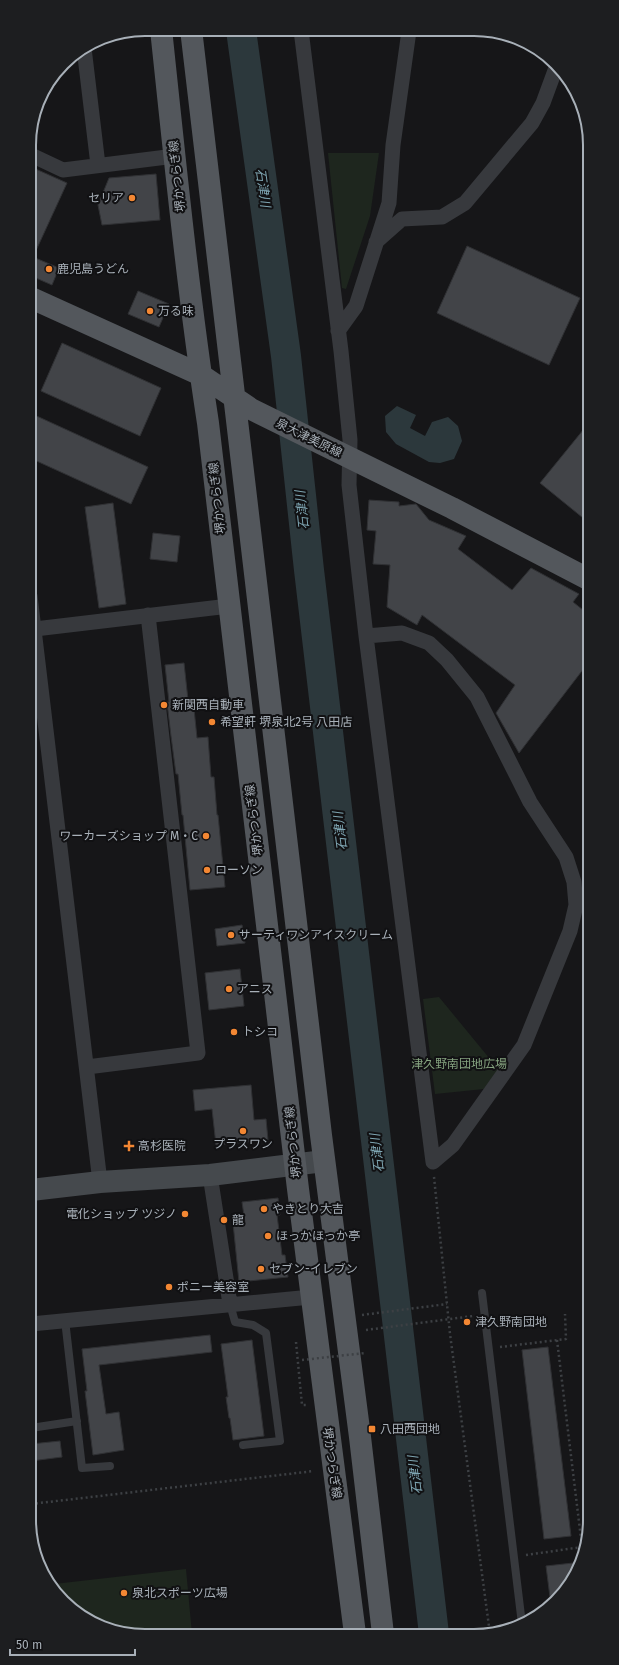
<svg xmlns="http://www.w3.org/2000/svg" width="619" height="1665" viewBox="0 0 619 1665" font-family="'Fira Sans','Noto Sans JP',sans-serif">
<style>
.green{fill:#1e261e}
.water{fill:#2c383c}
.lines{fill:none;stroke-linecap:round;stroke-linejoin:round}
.river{stroke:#2c383c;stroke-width:30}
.building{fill:#424448;stroke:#303134}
.path{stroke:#3d4044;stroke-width:2.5;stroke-dasharray:2 3;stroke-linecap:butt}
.lane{stroke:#37393d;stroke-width:8}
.street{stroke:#37393d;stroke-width:15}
.secondary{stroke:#45494d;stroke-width:22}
.primary{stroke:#53575c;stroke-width:22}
.path-bridge{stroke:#3d4044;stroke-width:2.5;stroke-dasharray:2 3;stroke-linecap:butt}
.poi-dot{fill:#f38733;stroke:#111113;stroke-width:1.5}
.labels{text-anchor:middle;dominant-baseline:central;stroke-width:4;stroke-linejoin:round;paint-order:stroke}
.street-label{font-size:12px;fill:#a8b0b8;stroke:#111113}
.poi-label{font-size:12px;fill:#a8b0b8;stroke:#111113;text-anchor:start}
.park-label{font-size:12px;fill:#85a37f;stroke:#111113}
.water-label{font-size:13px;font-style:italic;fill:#7fa6b3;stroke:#111113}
.rim{fill:none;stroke:#a8b0b8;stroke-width:2}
</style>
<rect width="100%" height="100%" fill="#161618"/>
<path class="green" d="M328,153h51l-9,63 -24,73 -4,-1z
M439,997l60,73 -15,19 -49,5 -12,-95z
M186,1569l6,65h-69l-60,-32 -9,-18z"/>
<path class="water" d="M397,406l19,9 -6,13 15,8 7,-14 16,-5 10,9 4,15 -8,18 -14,4 -11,-1 -33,-18 -10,-12 -1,-16z"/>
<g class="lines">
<path class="river" d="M241,30l45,326 23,214 125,1064"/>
</g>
<path class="building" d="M29,166l38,17 -34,74 26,11 -7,17 -23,-10z
M156,174l4,46 -58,5 -4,-20 11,-27z
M467,246l113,52 -31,67 -112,-52z
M138,291l31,13 -10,23 -31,-13z
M62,343l99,45 -21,48 -99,-45z
M30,413l118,54 -17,37 -101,-46z
M588,424v98l-48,-39z
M369,500l30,2v4l17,-2 13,16 37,16 -8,13 54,41 19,-22 48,26 -6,8 15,12v49l-69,90 -23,-40 19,-28 -93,-70 -5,10 -30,-18 3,-42 -17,-1 3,-33 -9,-1z
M113,503l13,101 -27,4 -14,-101z
M153,533l27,3 -3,26 -27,-3z
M184,663l4,37 5,-1 4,39 11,-1 3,40h3l3,38h1l7,72 -35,3 -7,-75h-1l-4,-41h-2l-5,-38 -4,-34h2l-4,-37z
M242,925l3,18 -28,3 -2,-17z
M240,969l4,37 -35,4 -4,-37z
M251,1085l3,35 12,-1 2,21 -52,5 -4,-36 -17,2 -2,-21z
M278,1198l2,17h-3l5,40h3l3,22 -49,5 -6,-59 12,-1 -3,-20z
M210,1335l2,17 -113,13 7,49 13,-2 5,38 -31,5 -8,-64h2l-5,-42z
M252,1340l12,96 -31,4 -3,-22h-1l-3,-21h2l-7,-53z
M548,1347l23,189 -27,3 -22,-189z
M60,1441l2,16 -31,4v-17z
M573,1563l1,12 -13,21 -10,9 -5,-39z"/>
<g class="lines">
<path class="path" d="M434,1177l16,157 40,300
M362,1315l85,-11
M366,1330l107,-14
M557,1340l26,215
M296,1342l6,63h4
M500,1347l66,-8 -1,-25
M31,1504l283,-33
M581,1540l6,-1
M526,1555l56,-8"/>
<path class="lane" d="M482,1293l40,331
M230,1304l5,18 18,3 13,8 14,108 -37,4
M65,1320l17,148 28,-2
M31,1428l46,-7"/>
<path class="street" d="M301,30l40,321 9,89 -1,45 17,151 67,526
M84,48l14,117
M29,154l34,16 112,-14
M376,242l26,-23 40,-2 23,-14 67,-80 11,-20 14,-38
M338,331l18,-25 33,-103 4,-58 16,-114
M30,596l70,586
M30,632l5,-3 194,-23
M366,636l36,-3 27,10 18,17 30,37 53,105 36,55 8,25 2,23 -6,26 -46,114 -71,100 -20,17
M87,1067l111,-14 -50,-438
M210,1175l20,129
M31,1324l280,-27"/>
<path class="secondary" d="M31,1190l69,-8 110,-7 114,-14"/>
<path class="primary" d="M161,29c14,132 27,264 47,394l90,766 57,445
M191,29l130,1106 39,302 23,197
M29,297l172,78 50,34 201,99 136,71"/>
<path class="path-bridge" d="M302,1360l63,-7"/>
</g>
<g class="poi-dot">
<circle cx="132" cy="198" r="4"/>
<circle cx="49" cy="269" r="4"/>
<circle cx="150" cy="311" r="4"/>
<circle cx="164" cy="705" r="4"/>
<circle cx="212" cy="722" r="4"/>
<circle cx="206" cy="836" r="4"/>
<circle cx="207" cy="870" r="4"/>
<circle cx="231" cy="935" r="4"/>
<circle cx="229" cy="989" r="4"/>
<circle cx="234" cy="1032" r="4"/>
<circle cx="243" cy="1131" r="4"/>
<path d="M127 1140h4v4h4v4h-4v4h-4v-4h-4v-4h4z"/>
<circle cx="264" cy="1209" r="4"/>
<circle cx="185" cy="1214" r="4"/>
<circle cx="224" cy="1220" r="4"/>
<circle cx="268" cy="1236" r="4"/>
<circle cx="261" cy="1269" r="4"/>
<circle cx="169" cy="1287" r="4"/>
<circle cx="467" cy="1322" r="4"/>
<rect x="368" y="1425" width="8" height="8" rx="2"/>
<circle cx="124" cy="1593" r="4"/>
</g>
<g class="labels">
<g class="street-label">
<text transform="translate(177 176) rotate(-96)">堺かつらぎ線</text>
<text transform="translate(309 438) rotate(26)">泉大津美原線</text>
<text transform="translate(217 498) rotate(-96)">堺かつらぎ線</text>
<text transform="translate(254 820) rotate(-97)">堺かつらぎ線</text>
<text transform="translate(293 1142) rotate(-96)">堺かつらぎ線</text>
<text transform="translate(332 1463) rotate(82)">堺かつらぎ線</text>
</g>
<g class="poi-label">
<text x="124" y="198" text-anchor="end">セリア</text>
<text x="57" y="269">鹿児島うどん</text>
<text x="158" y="311">万る味</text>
<text x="172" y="705">新関西自動車</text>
<text x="220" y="722">希望軒 堺泉北2号 八田店</text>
<text x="198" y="836" text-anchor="end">ワーカーズショップ M・C</text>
<text x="215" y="870">ローソン</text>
<text x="239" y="935">サーティワンアイスクリーム</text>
<text x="237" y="989">アニス</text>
<text x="242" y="1032">トシコ</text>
<text x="243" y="1144" text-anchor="middle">プラスワン</text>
<text x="138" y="1146">高杉医院</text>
<text x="272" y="1209">やきとり大吉</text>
<text x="177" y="1214" text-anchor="end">電化ショップ ツジノ</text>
<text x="232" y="1220">龍</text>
<text x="276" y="1236">ほっかほっか亭</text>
<text x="269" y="1269">セブン-イレブン</text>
<text x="177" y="1287">ポニー美容室</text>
<text x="475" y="1322">津久野南団地</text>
<text x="380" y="1429">八田西団地</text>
<text x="132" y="1593">泉北スポーツ広場</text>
</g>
<g class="park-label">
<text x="459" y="1064">津久野南団地広場</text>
</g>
<g class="water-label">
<text transform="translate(263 188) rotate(82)">石津川</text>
<text transform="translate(302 510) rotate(-96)">石津川</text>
<text transform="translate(340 831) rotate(-97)">石津川</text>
<text transform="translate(377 1153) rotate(-97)">石津川</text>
<text transform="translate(415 1475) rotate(-97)">石津川</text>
</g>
</g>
<path d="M0 0H619V1665H0ZM145 36H474A109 109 0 0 1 583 145V1520A109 109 0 0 1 474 1629H145A109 109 0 0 1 36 1520V145A109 109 0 0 1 145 36Z" fill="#1d1e20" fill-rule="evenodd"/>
<path class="rim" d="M145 36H474A109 109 0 0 1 583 145V1520A109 109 0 0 1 474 1629H145A109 109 0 0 1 36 1520V145A109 109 0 0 1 145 36Z"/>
<path d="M10 1649v6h125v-6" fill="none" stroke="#a8b0b8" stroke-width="2"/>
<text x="16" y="1649" font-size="12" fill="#a8b0b8" stroke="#111113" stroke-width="3" paint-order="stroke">50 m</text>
</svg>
